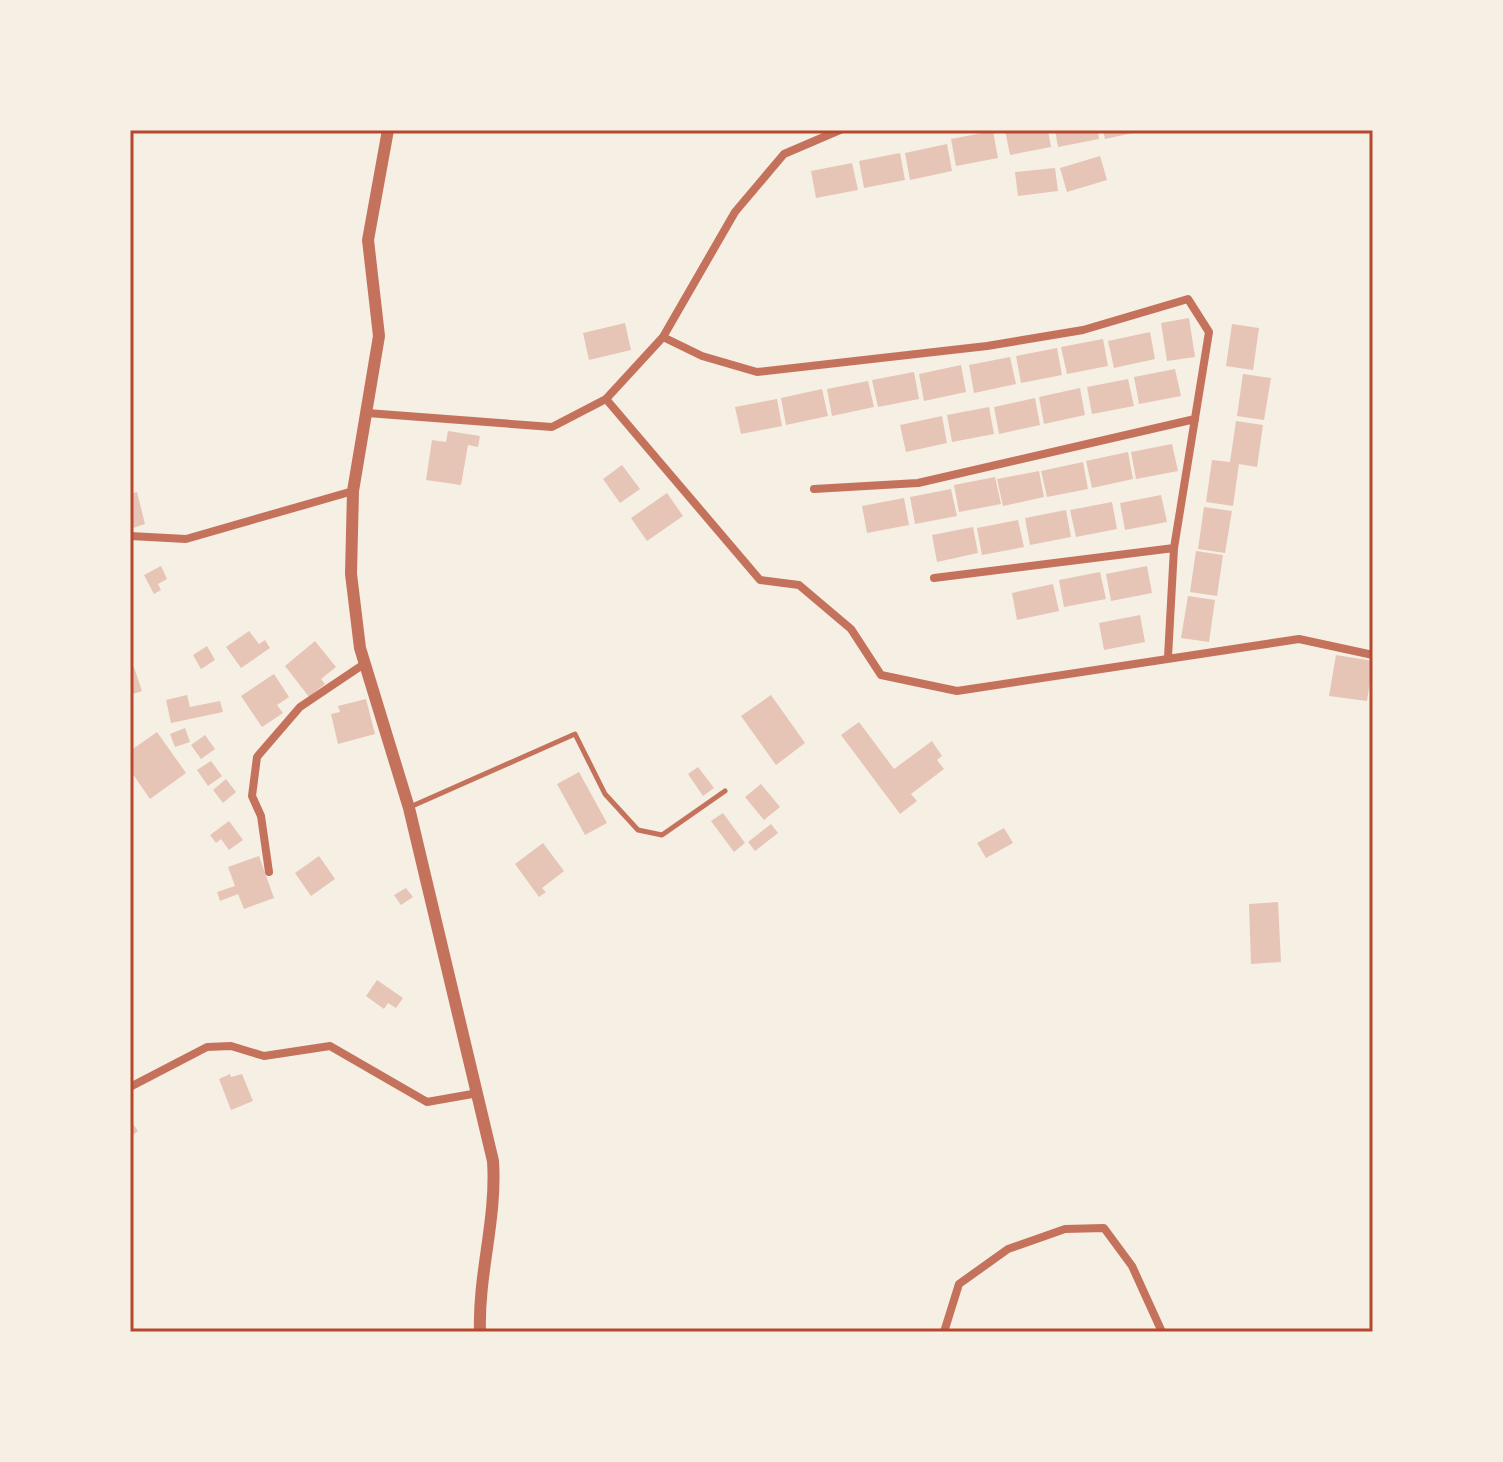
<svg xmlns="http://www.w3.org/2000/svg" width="1503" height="1462" viewBox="0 0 1503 1462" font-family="'Source Sans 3',sans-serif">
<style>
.building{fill:#e6c5b7}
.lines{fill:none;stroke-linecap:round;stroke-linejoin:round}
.service{stroke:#c5725c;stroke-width:5}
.minor{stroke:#c5725c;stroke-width:8}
.tertiary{stroke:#c5725c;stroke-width:12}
.neatline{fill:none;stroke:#b5482f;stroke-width:3}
</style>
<rect width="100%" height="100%" fill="#f6efe4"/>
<path class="building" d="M1005,130h43l3,17 -41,8z
M1055,130h43l1,9 -41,8z
M1103,130h38l1,1 -37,8z
M993,131l5,27 -42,8 -5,-27z
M947,144l5,27 -42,9 -5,-27z
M900,153l5,27 -41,8 -5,-27z
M1100,156l7,24 -40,12 -7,-24z
M852,163l6,27 -42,8 -5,-27z
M1055,168l3,23 -40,5 -3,-24z
M1189,318l6,39 -28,4 -6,-38z
M625,323l6,27 -42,10 -6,-27z
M1232,324l27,4 -6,42 -27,-4z
M1150,332l5,27 -41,9 -6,-27z
M1103,339l5,27 -41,8 -6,-27z
M1057,348l5,27 -41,8 -5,-27z
M1010,357l6,27 -42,9 -5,-28z
M961,365l5,27 -42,9 -5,-27z
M1175,369l6,27 -42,8 -5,-27z
M914,372l5,27 -41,8 -6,-27z
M1243,374l28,4 -7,42 -27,-4z
M1128,379l6,27 -42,8 -5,-27z
M868,381l6,26 -42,9 -5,-27z
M1080,388l5,27 -41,9 -5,-27z
M822,389l6,27 -42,9 -5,-27z
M1035,398l5,27 -41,9 -5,-27z
M777,399l5,27 -41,8 -6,-27z
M989,407l5,27 -42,8 -5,-27z
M942,416l5,27 -41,9 -6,-27z
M1236,421l27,4 -6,42 -18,-3 -6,42 -27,-4 6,-42 18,2z
M448,431l32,5 -2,11 -10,-2 -7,40 -35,-5 6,-40 14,2z
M1172,444l6,27 -42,8 -5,-27z
M1128,452l5,27 -41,9 -6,-27z
M1083,462l5,27 -41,8 -6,-26z
M622,465l18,24 -20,14 -17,-24z
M1039,471l5,26 -41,9 -6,-27z
M995,477l6,27 -42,8 -5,-27z
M951,489l6,27 -42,8 -5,-27z
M137,492l8,32 -12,4 -3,-34z
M667,493l16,23 -36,25 -16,-23z
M1161,495l6,27 -42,8 -5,-27z
M904,498l5,27 -42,8 -5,-27z
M1112,502l5,27 -41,8 -6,-27z
M1204,507l28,4 -7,42 -27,-4z
M1066,510l5,27 -41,8 -5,-27z
M1018,520l6,27 -42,8 -5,-27z
M973,527l5,26 -41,9 -5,-27z
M1196,551l27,4 -6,41 -27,-4z
M161,566l6,13 -9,5 3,6 -7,4 -10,-19z
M1147,566l5,27 -41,8 -5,-27z
M1100,572l6,27 -42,8 -5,-27z
M1053,584l6,27 -42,9 -5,-27z
M1188,596l27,4 -6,42 -28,-4z
M1140,615l5,27 -41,8 -5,-27z
M249,631l10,13 6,-4 5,8 -29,20 -15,-21z
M315,641l21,26 -15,12 4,5 -16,13 -24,-31z
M207,646l8,14 -14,9 -8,-14z
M1336,655l37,6 -6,40 -38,-5z
M134,667l8,24 -12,4v-26z
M274,674l15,23 -12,8 6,8 -21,14 -21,-31z
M187,695l3,12 30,-6 3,11 -52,11 -5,-23z
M771,695l34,48 -29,22 -35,-49z
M366,699l9,35 -37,10 -7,-30 9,-2 -2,-6z
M859,722l35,47 38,-28 10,15 -5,4 7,9 -33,25 6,7 -17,13 -59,-79z
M185,728l5,14 -15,5 -5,-13z
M157,732l29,41 -36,26 -20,-29v-19z
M205,735l10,14 -14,10 -10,-14z
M211,761l11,15 -14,10 -11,-16z
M698,767l16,21 -11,8 -15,-22z
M579,772l28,51 -22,12 -28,-51z
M226,779l10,13 -13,11 -10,-13z
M761,784l19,23 -16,13 -19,-23z
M723,813l22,30 -11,9 -23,-31z
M229,821l14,19 -14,10 -8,-11 -5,4 -6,-8z
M771,824l7,9 -23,18 -7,-9z
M1004,828l9,15 -27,15 -9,-15z
M543,843l21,28 -22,17 4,4 -7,5 -24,-33z
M259,856l15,42 -30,11 -6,-15 -18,7 -3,-9 18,-6 -7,-19z
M319,856l16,23 -24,17 -16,-23z
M406,888l7,9 -12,8 -7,-10z
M1278,902l3,60 -30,2 -2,-60z
M377,980l26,18 -7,10 -8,-5 -4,6 -18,-13z
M230,1074l1,3 11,-3 11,27 -22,9 -12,-31z
M130,1120l8,11 -8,6z"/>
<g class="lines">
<path class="service" d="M410,807l165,-73 30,60 33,36 24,5 63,-44"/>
<path class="minor" d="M663,337l39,19 55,16 230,-26 96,-16 105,-31 21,33 -35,216 -6,109
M606,399l154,181 39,5 52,44 30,46 76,16 342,-52 74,16
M367,413l185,14 54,-28 57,-62 72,-125 49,-58 56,-24
M814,489l104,-6 277,-64
M130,536l56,3 167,-48
M934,578l240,-30
M269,872l-8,-56 -9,-20 5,-39 43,-50 64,-43
M130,1087l77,-40 24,-1 33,10 66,-10 97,56 51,-9
M944,1332l15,-48 49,-35 57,-20 39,-1 28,38 30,66"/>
<path class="tertiary" d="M388,130l-20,110 11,96 -26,155 -2,83 9,74 49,160 84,353c4,58 -15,113 -13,171"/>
</g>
<rect width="1503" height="1462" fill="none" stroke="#f6efe4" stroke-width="264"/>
<rect x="132" y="132" width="1239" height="1198" class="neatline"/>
</svg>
